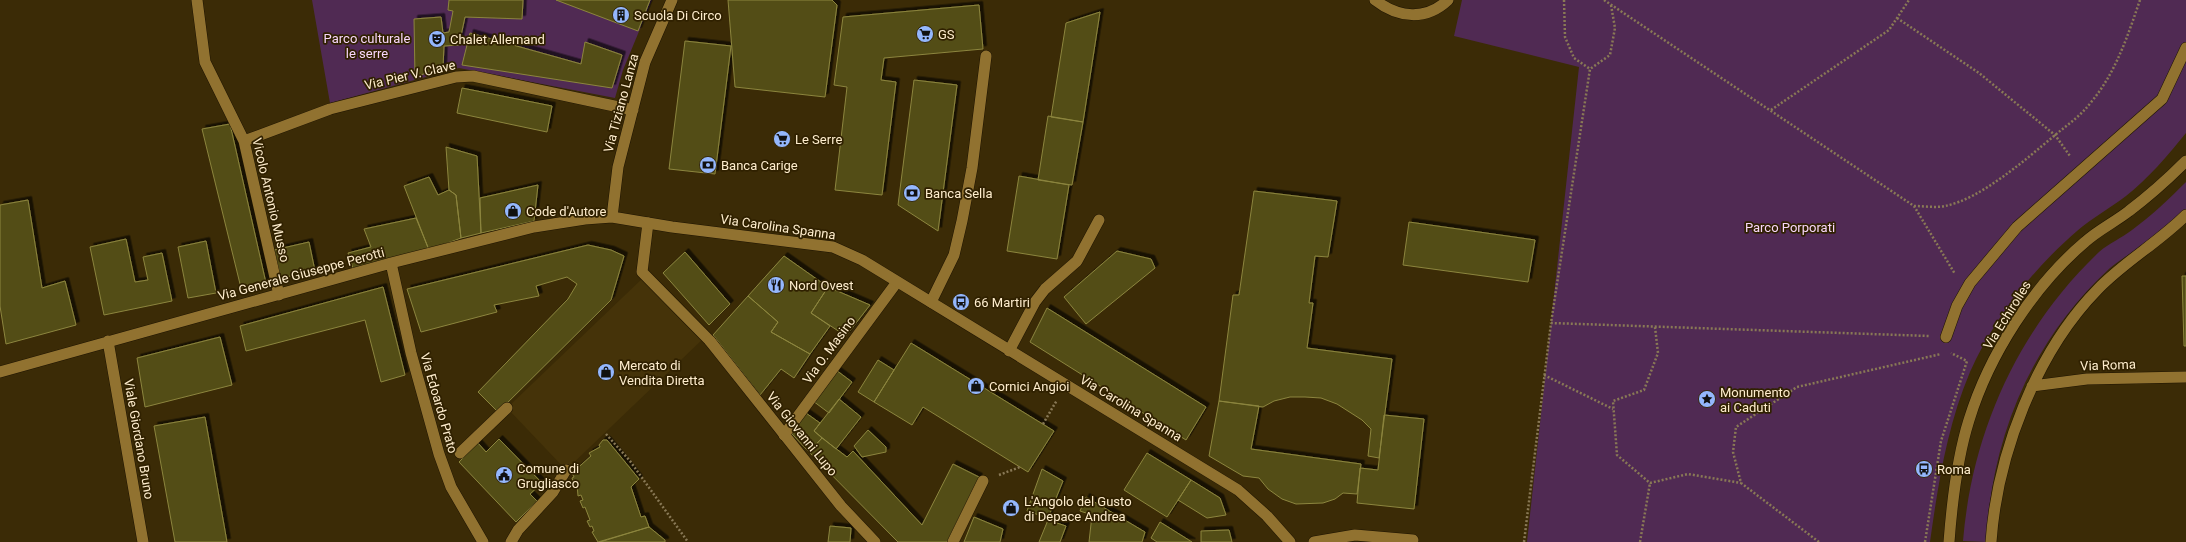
<svg xmlns="http://www.w3.org/2000/svg" width="2186" height="542" viewBox="0 0 2186 542" font-family="Roboto,sans-serif">
<style>
.built{fill:#453309}
.green{fill:#502a53}
.building{fill:#534e17;stroke:#8c853e;filter:url(#shadow)}
.lines{fill:none;stroke-linecap:round;stroke-linejoin:round}
.service-casing{stroke:#1e1402;stroke-width:12}
.pedestrian-casing{stroke:#1e1402;stroke-width:12}
.minor-casing{stroke:#1e1402;stroke-width:12}
.tertiary-casing{stroke:#1e1402;stroke-width:12}
.path{stroke:#897956;stroke-width:2.5;stroke-dasharray:2 2;stroke-linecap:butt}
.service{stroke:#917230;stroke-width:11}
.pedestrian{stroke:#917230;stroke-width:11}
.minor{stroke:#917230;stroke-width:11}
.tertiary{stroke:#917230;stroke-width:11}
.labels{text-anchor:middle;dominant-baseline:central;stroke-width:3.5;stroke-linejoin:round;paint-order:stroke}
.poi-label{font-size:13px;fill:#feedcd;stroke:#302100;text-anchor:start}
.park-label{font-size:13px;fill:#f8d6fb;stroke:#302100}
.street-label{font-size:13px;fill:#feedcd;stroke:#302100}
</style>
<defs>
<filter id="shadow"><feDropShadow dx="3.5" dy="-3.5" stdDeviation="0" flood-color="#0009"/></filter>
</defs>
<rect width="100%" height="100%" fill="#3b2b06"/>
<path class="built" d="M646,275l59,62 -139,133 -59,-62z"/>
<path class="green" d="M312,0h340l-29,70 -8,28 -156,-30 -129,35z
M1462,0h724v133c-17,21 -39,47 -60,63 -16,12 -34,22 -49,35 -44,38 -83,87 -107,141 -23,54 -32,113 -40,170h-403l52,-475 -125,-31z
M2186,182v27c-13,12 -27,24 -42,35 -11,8 -23,15 -34,24 -79,73 -118,168 -124,274l-23,-1c9,-110 56,-213 136,-289 10,-9 23,-14 33,-22 19,-14 37,-31 54,-48z"/>
<path class="building" d="M449,0h74l-1,19 -57,-2 -6,28 -15,1 -1,21 -28,10 -1,-58 27,-2 2,16 6,-1 4,-21 -5,-1z
M556,0h94l-12,31z
M728,0h104l5,5 -12,92 -90,-10z
M979,5l4,44 -99,9 -3,22 15,2 -14,113 -47,-5 12,-103 -13,-2 9,-68z
M1100,12l-17,110 -32,-5 15,-94z
M470,33l111,31 4,-22 37,13 -10,33 -150,-23z
M685,41l46,5 -16,128 -46,-5z
M914,80l43,5 -19,146 -40,-26z
M462,88l90,18 -5,26 -90,-19z
M1048,116l35,6 -11,63 -34,-5z
M230,124l36,159 -25,5 -39,-159z
M446,147l31,9 4,77 -20,5 -5,-43 -7,-5z
M1019,176l50,9 -12,74 -50,-8z
M429,177l9,18 11,-5 7,5 5,43 -32,12 -25,-64z
M538,185l-4,36 -53,12 -1,-35z
M1254,191l83,10 -9,56 -13,-1 -6,47h4l-6,45 85,11 -13,99 -11,-2 3,-27 -9,-9 -25,-16 -16,-6 -16,-1h-15l-16,4 -11,6 -44,-6 14,-106h6z
M28,200l14,88 23,-7 11,44 -70,19 -6,-38v-101z
M416,218l13,32 -75,21 -6,-18 23,-6 -7,-18z
M1409,222l126,18 -7,42 -125,-17z
M126,239l9,43 13,-2 -5,-23 19,-4 10,48 -68,14 -14,-68z
M206,241l10,52 -28,5 -10,-51z
M309,242l6,29 -34,7 -7,-28z
M588,245l23,5 13,6 -13,44 -113,112 -20,-20 90,-93 9,-15 -10,-7 -31,9 3,10 -45,9 3,7 -76,20 -14,-43z
M1117,251l34,8 4,9 -69,56 -22,-27z
M685,252l45,52 -21,21 -46,-52z
M784,256l44,31 -17,26 19,13 -20,28 -39,-22 7,-10 -30,-26z
M2182,276h4v70h-2z
M383,287l22,88 -24,7 -16,-62 -119,31 -6,-25z
M828,287l42,18 -24,31 -35,-23z
M748,296l30,26 -7,10 39,22 -16,24 -13,-9 -21,26 -47,-60z
M1047,308l159,99 -20,33 -156,-98z
M220,337l12,48 -87,22 -8,-49z
M911,343l143,88 -26,41 -105,-65 -11,18 -38,-23z
M878,360l16,10 -20,32 -16,-10z
M836,370l16,12 -23,31 -16,-12z
M839,399l22,18 -25,32 -22,-18z
M1219,401l40,5 -8,43 110,15 -4,30 -14,-1 -8,6 -12,4 -27,1 -14,-5 -14,-10 -9,-11 -16,-2 -34,-20z
M806,413l14,10 -6,8 8,7 -13,14 -17,-18z
M1384,415l40,4 -10,90 -57,-6 3,-35 18,2z
M205,417l22,125h-52l-21,-116z
M868,430l18,17v5l-24,5 -8,-11z
M822,438l25,19 6,-6 69,74 31,-61 26,13 -32,65h-49l-89,-90z
M499,439l43,44 -12,11 7,7 -21,21 -57,-60 19,-19 8,9z
M603,440h4l32,39 -8,8 10,30 4,-1 4,11 -51,15 -6,-10 2,-1 -2,-5 -2,1 -3,-6 3,-1 -5,-13 -2,1 -3,-7 3,-1 -2,-5 -3,1 -1,-12 -3,1 -2,-7 2,-1 -2,-4 19,-17 -2,-3 11,-6 -1,-2z
M1147,453l44,27 -24,37 -43,-27z
M1042,469l21,12 -15,37 -21,-7z
M1191,480l29,18 6,17 -19,3 -29,-18z
M1086,497l59,35 -3,10h-53l3,-27 -12,-4z
M974,517l29,12 -3,13h-36z
M1048,520l18,6 -6,16h-21z
M1160,522l32,20h-35l-6,-4z
M830,526l21,2 -1,14h-22z
M649,527l16,13v2h-65z
M1229,530l3,12h-31v-11z"/>
<g class="lines">
<g class="service-casing">
<path id="service" d="M1946,337l11,-31 13,-23 47,-56 145,-128 24,-51"/>
</g>
<g class="pedestrian-casing">
<path id="pedestrian" d="M648,223l-6,49 68,69
M931,302l23,-47 8,-34 10,-53 14,-112
M784,435l113,-153
M460,453l47,-45
M953,542l30,-61"/>
</g>
<g class="minor-casing">
<path id="minor" d="M197,0l8,62 39,79 35,154
M1375,0c23,18 51,21 73,0
M244,141l86,-32 126,-32 17,-1 160,34
M612,217l6,-50 27,-105 27,-62
M391,263l20,90 28,101 12,33 32,55
M108,341l35,201
M710,341l131,165 34,36
M1009,351l26,-49 10,-13 32,-28 22,-41
M0,372l391,-109 143,-36 51,-8 27,-2 60,10 161,20 29,13 376,230 29,26 23,26
M511,542l7,-12 35,-38 13,-22
M1314,542l41,-7 58,5"/>
</g>
<g class="tertiary-casing">
<path id="tertiary" d="M2032,386l55,-7 99,-2
M1949,542c3,-40 8,-84 20,-122 20,-65 64,-134 116,-178 13,-12 30,-20 44,-31 20,-15 39,-32 57,-50
M1991,542c6,-87 45,-190 107,-253 26,-27 61,-47 88,-74"/>
</g>
<path class="path" d="M1564,0l1,37 9,21 16,11
M1604,0l310,206 41,68
M1611,5l4,23 -5,27 -20,14 -39,254 378,13
M1897,18l82,55 76,62 15,21
M1771,110l118,-80 20,-30
M1914,206c10,0 21,2 31,0 36,-7 81,-47 109,-70 14,-12 26,-19 38,-35 24,-29 36,-66 48,-101
M1655,327l3,26 -14,37 -31,11 4,54 33,28 38,-9 53,9
M1544,375l69,34
M1043,424l14,-24
M606,434l24,27 58,81
M999,475l21,-8
M1524,542l27,-219
M1640,542l10,-59
M1819,542l-78,-59 -8,-31 3,-25 61,-40 144,-33
M1925,542l16,-101 26,-80 -16,-8"/>
<use href="#service" class="service"/>
<use href="#pedestrian" class="pedestrian"/>
<use href="#minor" class="minor"/>
<use href="#tertiary" class="tertiary"/>
</g>
<defs>
<g id="building-disc" transform="scale(0.9)"><circle r="9.5" fill="#94b7fd" stroke="#302100"/><path d="M-4-6H4V6H1V3H-1V6H-4ZM-2.5-4.3h1.7v1.8h-1.7ZM.8-4.3h1.7v1.8H.8ZM-2.5-1h1.7V.8h-1.7ZM.8-1h1.7V.8H.8Z" fill="#111"/></g>
<g id="supermarket-disc" transform="scale(0.9)"><circle r="9.5" fill="#94b7fd" stroke="#302100"/><path d="M-6-5.5h2.5l.6 2H6L4.5 2H-2.5L-4.4-4H-6ZM-1.5 3.2a1.3 1.3 0 1 0 .1 0ZM3 3.2a1.3 1.3 0 1 0 .1 0Z" fill="#111"/></g>
<g id="theatre-disc" transform="scale(0.9)"><circle r="9.5" fill="#94b7fd" stroke="#302100"/><path d="M-5-5.5Q0-4 5-5.5V0Q5 5 0 6Q-5 5-5 0ZM-3.3-2.5H-1v1.5H-3.3ZM1-2.5H3.3v1.5H1ZM-2.8 1Q0 5.5 2.8 1Z" fill="#111"/></g>
<g id="bank-disc" transform="scale(0.9)"><circle r="9.5" fill="#94b7fd" stroke="#302100"/><path d="M-6-4H6V4H-6ZM0-2.3a2.3 2.3 0 1 0 0 4.6a2.3 2.3 0 1 0 0-4.6Z" fill="#111"/></g>
<g id="shop-disc" transform="scale(0.9)"><circle r="9.5" fill="#94b7fd" stroke="#302100"/><path d="M-5-2.5h2.3a2.7 3.5 0 0 1 5.4 0H5L5.5 6h-11ZM-1.5-2.5h3a1.5 2.3 0 0 0-3 0Z" fill="#111"/></g>
<g id="restaurant-disc" transform="scale(0.9)"><circle r="9.5" fill="#94b7fd" stroke="#302100"/><path d="M-5-6h1v4h1v-4h1v4h1v-4h1v5L-1.5 .5V6h-2V.5L-5-1ZM5-6V6H3V1.5H1.5Q1.5-4 5-6Z" fill="#111"/></g>
<g id="bus-disc" transform="scale(0.9)"><circle r="9.5" fill="#94b7fd" stroke="#302100"/><path d="M-5-6H5V4H4V6H2V4H-2V6H-4V4H-5ZM-3.5-4V0h7V-4ZM-3.5 1.2v1.5H-2V1.2ZM2 1.2v1.5H3.5V1.2Z" fill="#111"/></g>
<g id="sight-disc" transform="scale(0.9)"><circle r="9.5" fill="#94b7fd" stroke="#302100"/><path d="M0-6L1.8-2.2L6-1.7L2.9 1.2L3.7 5.4L0 3.3L-3.7 5.4L-2.9 1.2L-6-1.7L-1.8-2.2Z" fill="#111"/></g>
<g id="civic-disc" transform="scale(0.9)"><circle r="9.5" fill="#94b7fd" stroke="#302100"/><path d="M-.6-6.5H3V-4.5H.6V-3L4-1V1h2V6H-6V1h2V-1L-.6-3ZM-1.2 2.5V6h2.4V2.5Z" fill="#111"/></g>
</defs>
<g fill-rule="evenodd">
<use href="#building-disc" x="621" y="15"/>
<use href="#supermarket-disc" x="925" y="34"/>
<use href="#theatre-disc" x="437" y="39"/>
<use href="#supermarket-disc" x="782" y="139"/>
<use href="#bank-disc" x="708" y="165"/>
<use href="#bank-disc" x="912" y="193"/>
<use href="#shop-disc" x="513" y="211"/>
<use href="#restaurant-disc" x="776" y="285"/>
<use href="#bus-disc" x="961" y="302"/>
<use href="#shop-disc" x="606" y="372"/>
<use href="#shop-disc" x="976" y="386"/>
<use href="#sight-disc" x="1707" y="399"/>
<use href="#bus-disc" x="1924" y="469"/>
<use href="#civic-disc" x="504" y="475"/>
<use href="#shop-disc" x="1011" y="508"/>
</g>
<g class="labels">
<g class="poi-label">
<text x="634" y="15">Scuola Di Circo</text>
<text x="938" y="34">GS</text>
<text x="450" y="39">Chalet Allemand</text>
<text x="795" y="139">Le Serre</text>
<text x="721" y="165">Banca Carige</text>
<text x="925" y="193">Banca Sella</text>
<text x="526" y="211">Code d'Autore</text>
<text x="789" y="285">Nord Ovest</text>
<text x="974" y="302">66 Martiri</text>
<text x="619" y="365">Mercato di<tspan x="619" dy="15">Vendita Diretta</tspan></text>
<text x="989" y="386">Cornici Angioi</text>
<text x="1720" y="392">Monumento<tspan x="1720" dy="15">ai Caduti</tspan></text>
<text x="517" y="468">Comune di<tspan x="517" dy="15">Grugliasco</tspan></text>
<text x="1937" y="469">Roma</text>
<text x="1024" y="501">L'Angolo del Gusto<tspan x="1024" dy="15">di Depace Andrea</tspan></text>
</g>
<g class="park-label">
<text x="367" y="38">Parco culturale<tspan x="367" dy="15">le serre</tspan></text>
<text x="1790" y="227">Parco Porporati</text>
</g>
<g class="street-label">
<text transform="translate(410 75) rotate(-13)">Via Pier V. Clave</text>
<text transform="translate(621 103) rotate(-75)">Via Tiziano Lanza</text>
<text transform="translate(271 200) rotate(77)">Vicolo Antonio Musso</text>
<text transform="translate(778 227) rotate(8)">Via Carolina Spanna</text>
<text transform="translate(301 274) rotate(-15)">Via Generale Giuseppe Perotti</text>
<text transform="translate(2007 315) rotate(-58)">Via Echirolles</text>
<text transform="translate(829 350) rotate(-54)">Via O. Masino</text>
<text transform="translate(2108 365) rotate(-2)">Via Roma</text>
<text transform="translate(439 403) rotate(74)">Via Edoardo Prato</text>
<text transform="translate(1131 408) rotate(31)">Via Carolina Spanna</text>
<text transform="translate(802 434) rotate(51)">Via Giovanni Lupo</text>
<text transform="translate(139 439) rotate(80)">Viale Giordano Bruno</text>
</g>
</g>
</svg>
